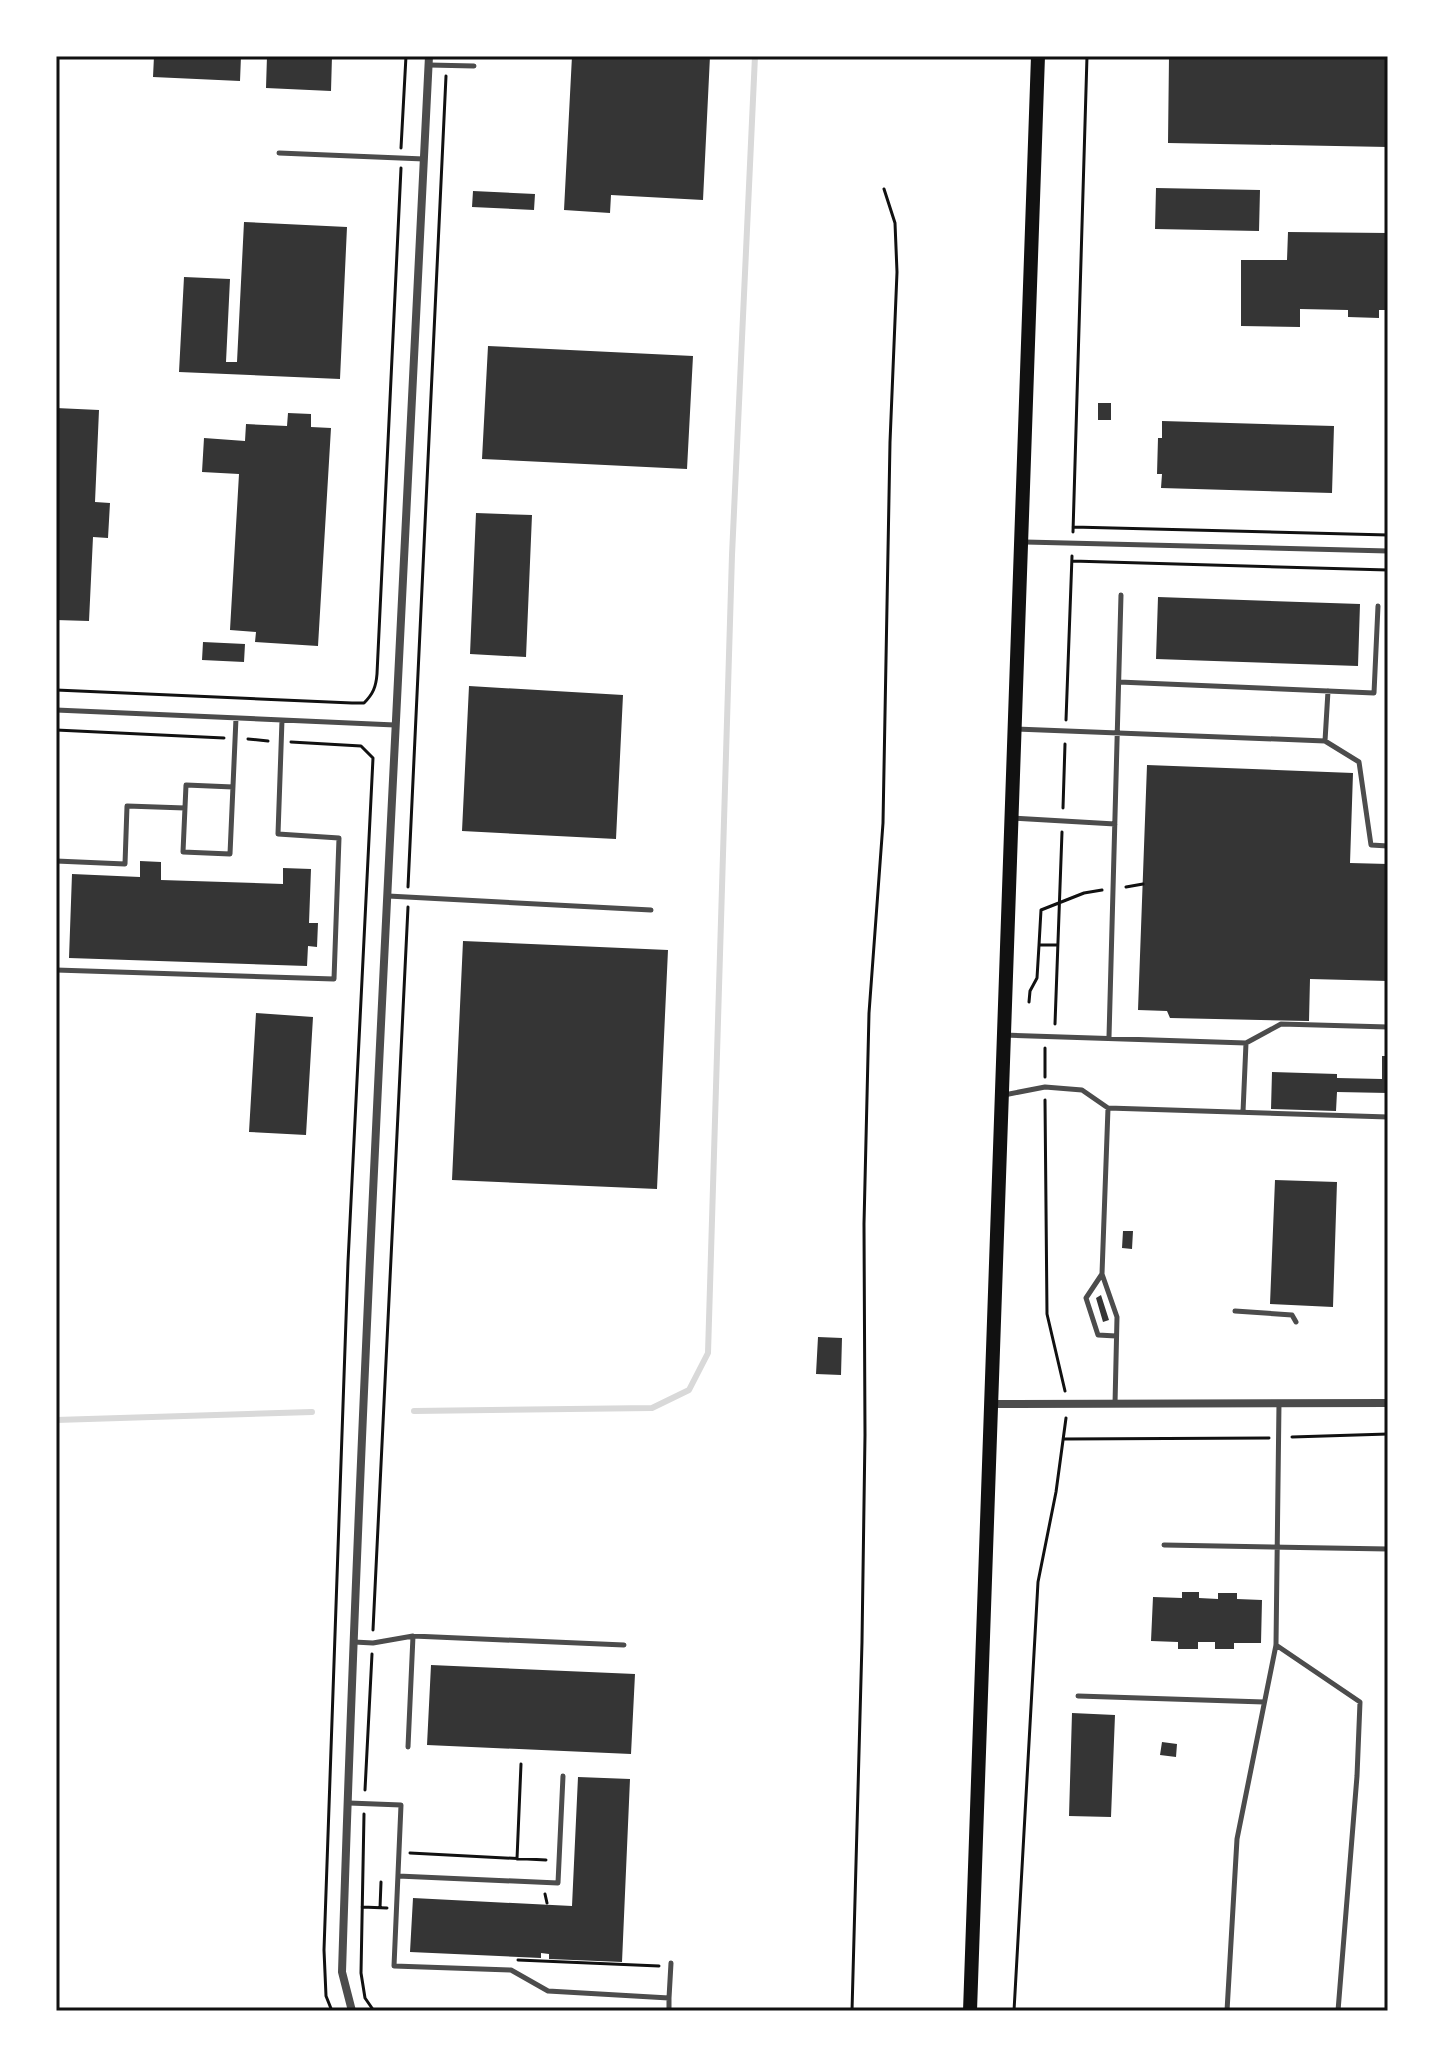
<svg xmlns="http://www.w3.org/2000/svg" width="1444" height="2067" viewBox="0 0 1444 2067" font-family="'Libre Baskerville',serif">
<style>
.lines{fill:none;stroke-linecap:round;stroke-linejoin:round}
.stream{stroke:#d9d9d9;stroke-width:6}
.building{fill:#353535}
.path{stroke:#111;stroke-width:3}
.service{stroke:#4c4c4c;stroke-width:5}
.minor{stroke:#4c4c4c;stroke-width:8}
.secondary{stroke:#111;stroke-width:14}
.neatline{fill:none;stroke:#111;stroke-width:3}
</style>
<rect width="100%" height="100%" fill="#fff"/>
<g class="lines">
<path class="stream" d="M414,1411l238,-3 37,-18 19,-37 24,-798 23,-499
M56,1420l256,-8"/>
</g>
<path class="building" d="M154,56h87l-1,25 -87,-4z
M267,56h65l-1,35 -65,-3z
M572,56h138l-7,144 -92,-5 -1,18 -46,-3z
M1169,56h219v91l-220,-4z
M1156,188l104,2 -1,41 -104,-2z
M473,191l62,3 -1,16 -62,-3z
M244,222l103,5 -7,152 -161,-7 5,-95 46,2 -4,83h11z
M1288,232l100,1v77h-9v8l-31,-1v-7l-48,-1v18l-59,-1v-66h46z
M488,346l205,10 -6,113 -205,-10z
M1098,403h13v17h-13z
M56,408l43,2 -4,92 15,1 -2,35 -15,-1 -4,84 -33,-1z
M288,413l23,1v13l20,1 -13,218 -63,-4 1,-10 -26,-2 9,-156 -37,-2 2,-34 41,3 1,-17 41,2z
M1162,421l172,5 -2,67 -171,-5 1,-14h-5l1,-36h4z
M476,513l56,2 -6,142 -56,-3z
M1158,597l202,7 -2,62 -202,-7z
M203,642l42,2 -1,18 -42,-2z
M469,686l154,9 -7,144 -154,-8z
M1147,765l206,8 -3,90 38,1v117l-78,-2 -1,42 -139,-3 -3,-7 -29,-1z
M140,861l21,1v18l122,4v-16l28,1 -2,54h9l-1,24 -9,-1 -1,20 -238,-8 3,-84 68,3z
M463,941l205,9 -11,239 -205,-9z
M256,1013l57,4 -7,118 -57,-3z
M1382,1056h6v37l-51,-1 -1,19 -65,-2 1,-37 65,2v4l45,1z
M1275,1180l62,2 -4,125 -63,-3z
M1123,1231h10l-1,18 -10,-1z
M1101,1295l8,25 -6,2 -7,-24z
M818,1337l24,1 -1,37 -25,-1z
M1182,1592h17v6l19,1v-6h19v6l25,1 -1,43h-27v6h-19v-7h-17v7h-20v-7l-27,-1 2,-44 29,1z
M431,1665l204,9 -4,80 -204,-9z
M1072,1713l43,2 -4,102 -42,-1z
M1162,1742l15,2 -1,13 -16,-2z
M578,1777l52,2 -8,183 -73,-3v-5l-8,-1v5l-131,-6 3,-54 159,8z"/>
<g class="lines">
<path class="path" d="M401,148l5,-92
M1073,527l315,8
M1073,532l14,-476
M1072,561l316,9
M56,690l296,13h12c9,-9 12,-16 13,-29l24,-506
M1066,720l6,-164
M56,730l168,8
M248,739l20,2
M291,742l70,4 12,12 -25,504 -24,688 2,46 6,15
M1063,808l2,-64
M408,887l38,-811
M1126,887l17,-3
M1039,945l2,-35 43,-17 18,-3
M1029,1002l1,-11 7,-13 2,-33h18
M1055,1024l7,-192
M1045,1048v29
M1045,1100l2,214 18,77
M1292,1437l96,-3
M1064,1439l205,-1
M373,1630l35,-723
M365,1790l7,-136
M364,1814l-3,159 4,25 9,13
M410,1853l136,7
M517,1859l4,-95
M545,1894l2,9
M362,1907l25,1
M380,1908l1,-26
M518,1960l141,6
M852,2011l10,-369 3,-207 -1,-211 5,-211 14,-190 7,-381 7,-170 -2,-49 -11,-34
M1014,2011l24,-429 18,-90 10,-74"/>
<path class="service" d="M429,65l45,1
M279,153l145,6
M1025,542l363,9
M1119,682l255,11 4,-87
M56,710l339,15
M1016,729l309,12 34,21 12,83 17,1
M1325,741l3,-50
M233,787l-47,-2 -3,67 47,2 6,-136
M1013,818l102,6
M56,861l69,3 2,-58 58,2
M388,896l263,14
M56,970l278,9 5,-141 -61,-4 4,-114
M1004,1035l242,8 35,-19 107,3
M1109,1037l12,-442
M1004,1095l41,-8 37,3 26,18 280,9
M1108,1108l-6,166 -16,24 12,37 18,1
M1243,1112l3,-69
M1102,1274l15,43 -2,87
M1235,1311l57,4 4,7
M1164,1545l224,4
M354,1642l19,1 40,-7 211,9
M1276,1645l84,57 -3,74 -19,235
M1078,1696l186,6
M408,1747l5,-111
M349,1803l52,2 -7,161 117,4 37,21 121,7v13
M398,1876l160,7 5,-107
M669,1998l2,-35
M1227,2011l10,-172 39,-194 3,-242"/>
<path class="minor" d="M993,1404l395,-1
M352,2011l-10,-39c13,-417 33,-834 54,-1252 11,-221 24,-442 33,-664"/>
<path class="secondary" d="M970,2011l68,-1955"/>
</g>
<rect width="1444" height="2067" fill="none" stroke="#ffffff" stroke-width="116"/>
<rect x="58" y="58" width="1328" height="1951" class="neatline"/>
</svg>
